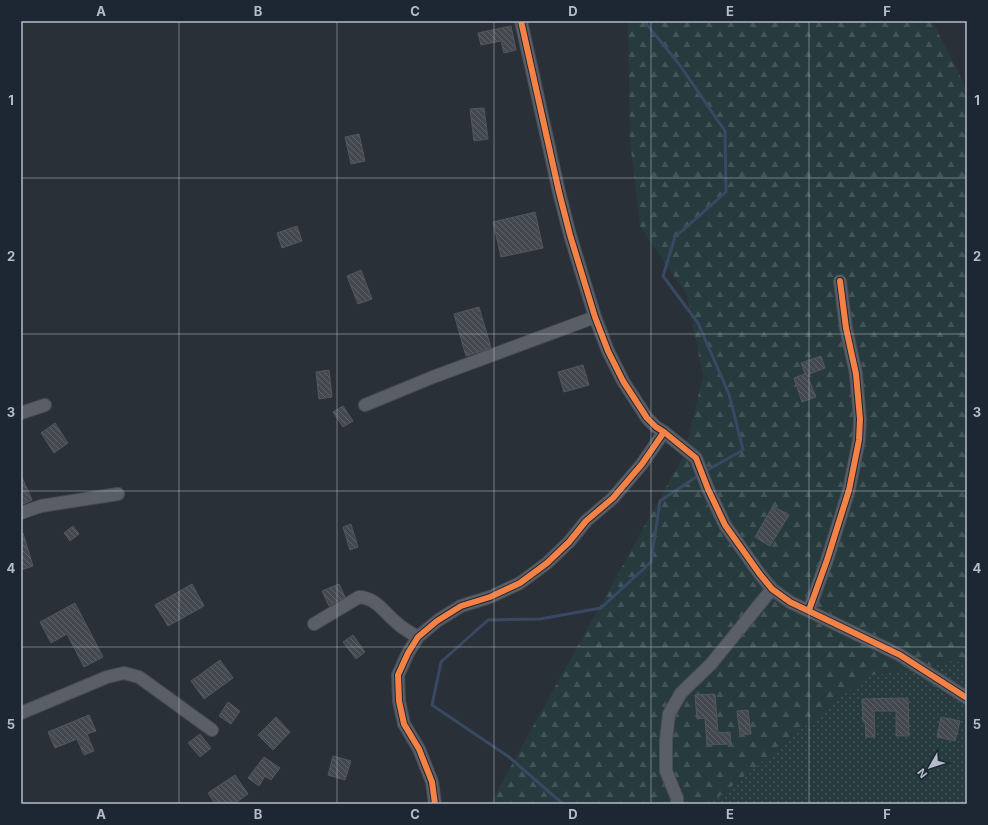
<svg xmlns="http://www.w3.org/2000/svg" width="988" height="825" viewBox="0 0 988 825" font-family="Inter,sans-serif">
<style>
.grass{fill:url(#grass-dots)}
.forest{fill:url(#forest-firs)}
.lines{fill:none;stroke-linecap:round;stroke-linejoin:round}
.stream{stroke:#384963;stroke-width:3}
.building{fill:url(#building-back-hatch);stroke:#52575f}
.minor-casing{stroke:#484c53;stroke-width:14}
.minor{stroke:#5a5e66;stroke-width:12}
.cycleway-casing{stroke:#1d2633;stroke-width:8}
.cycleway{stroke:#f48246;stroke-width:6}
.grid{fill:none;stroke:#b4bcc9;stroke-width:1;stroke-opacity:0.55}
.neatline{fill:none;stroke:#b4bcc9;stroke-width:1.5}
.grid-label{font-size:13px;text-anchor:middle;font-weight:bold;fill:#b4bcc9}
</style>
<defs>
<pattern id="grass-dots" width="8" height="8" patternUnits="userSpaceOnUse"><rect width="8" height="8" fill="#273a3e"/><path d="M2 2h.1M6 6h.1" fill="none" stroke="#445559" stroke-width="1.8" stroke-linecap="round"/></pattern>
<pattern id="forest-firs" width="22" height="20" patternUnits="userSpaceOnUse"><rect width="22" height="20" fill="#273a3e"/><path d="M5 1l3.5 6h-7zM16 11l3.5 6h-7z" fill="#445559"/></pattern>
<pattern id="building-back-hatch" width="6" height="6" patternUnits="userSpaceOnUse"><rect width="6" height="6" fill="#444950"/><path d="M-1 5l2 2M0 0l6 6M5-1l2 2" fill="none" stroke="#5d6168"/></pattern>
</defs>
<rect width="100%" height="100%" fill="#2a3038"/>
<path class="grass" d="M967,660v144h-257l157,-128z"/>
<path class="forest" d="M628,21h304l26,50 9,22v567l-100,16 -157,128h-220l194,-349 19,-79 -16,-81 -47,-69 -10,-85z"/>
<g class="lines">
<path class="stream" d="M644,21l35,43 46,67 1,61 -51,45 -12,39 35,47 31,71 14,56 -39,22
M563,804l-54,-47 -77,-52 9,-43 47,-42 52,-1 61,-11 50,-46 9,-61 39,-26"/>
</g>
<path class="building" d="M511,26l5,24 -12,3 -3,-12 -20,4 -3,-12z
M484,108l4,31 -14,2 -4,-32z
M359,134l6,27 -14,3 -6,-27z
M535,212l8,36 -42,9 -8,-35z
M297,226l5,15 -20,7 -5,-15z
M361,270l11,29 -14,5 -11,-28z
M479,307l12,41 -25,8 -12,-42z
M821,356l4,12 -18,7 9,22 -14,5 -8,-24 11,-4 -4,-11z
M583,365l6,20 -25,7 -6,-20z
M329,370l3,27 -13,2 -3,-27z
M343,406l10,15 -10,6 -10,-15z
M55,423l13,20 -14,10 -13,-20z
M21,475l11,25 -11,5z
M773,506l16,9 -19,31 -15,-9z
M351,524l7,23 -8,3 -7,-23z
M73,526l6,8 -9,7 -6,-8z
M21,533h2l10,33 -12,4z
M192,584l12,22 -36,20 -13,-21z
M339,584l6,13 -16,9 -7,-15z
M75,603l28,54 -19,10 -17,-33 -16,9 -11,-21z
M353,635l12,17 -9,7 -13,-17z
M220,660l13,18 -29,21 -13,-18z
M715,694l3,39 12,-1 1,12 -24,1 -2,-27 -8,1 -2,-24z
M908,698l1,38h-13v-25h-22l1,26h-9l-1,-15h-2l-1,-23z
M228,702l12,9 -9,13 -12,-8z
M748,710l3,24 -11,1 -3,-24z
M89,715l7,16 -9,3 7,17 -10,4 -7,-16 -22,9 -7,-16z
M276,717l14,15 -17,18 -15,-15z
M941,717l19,4 -5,20 -18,-4z
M200,734l11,14 -11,9 -12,-14z
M333,756l18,5 -6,19 -17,-5z
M264,757l16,11 -9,12 -6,-4 -6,10 -11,-8z
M235,775l13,19 -14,10h-19l-7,-11z"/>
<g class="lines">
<g class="minor-casing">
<path id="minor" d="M521,21l38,171 11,43 25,82 13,34 15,30 24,37 9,9 8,5 32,26 12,31 17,36 34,48 13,16 18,13 110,53 67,43
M365,405l68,-28 162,-60
M21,413l24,-8
M21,513l20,-7 77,-12
M809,610l18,-50 22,-70 10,-50 1,-21 -4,-45 -10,-46 -6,-47
M314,624l45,-27c18,1 25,16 38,26 6,6 14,10 21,14
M21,713l86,-36 17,-4 15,4 73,53
M435,804l-3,-22 -13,-33 -15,-25 -5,-23 -1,-26 10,-22 10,-16 19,-16 24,-15 29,-9 30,-14 27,-20 22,-21 17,-21 27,-23 29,-34 22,-32
M677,804v-6l-11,-27v-31l3,-26 12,-21 30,-29 61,-75"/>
</g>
<use href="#minor" class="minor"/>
<g class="cycleway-casing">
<path id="cycleway" d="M521,21l38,171 11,43 25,82 13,34 15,30 24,37 9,9 8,5 32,26 12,31 17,36 34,48 13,16 18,13 110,53 67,43
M809,610l18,-50 22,-70 10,-50 1,-21 -4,-45 -10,-46 -6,-47
M435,804l-3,-22 -13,-33 -15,-25 -5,-23 -1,-26 10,-22 10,-16 19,-16 24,-15 29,-9 30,-14 27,-20 22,-21 17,-21 27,-23 29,-34 22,-32"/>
</g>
<use href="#cycleway" class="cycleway"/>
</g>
<path class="grid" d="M179,21v783M337,21v783M494,21v783M651,21v783M809,21v783M21,178h946M21,334h946M21,491h946M21,647h946"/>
<rect width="988" height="825" fill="none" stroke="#1d2633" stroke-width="44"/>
<g transform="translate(930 767) rotate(231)" stroke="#1d2633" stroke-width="3" paint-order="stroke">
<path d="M0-3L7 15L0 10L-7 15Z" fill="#b4bcc9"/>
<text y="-6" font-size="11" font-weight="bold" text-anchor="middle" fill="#b4bcc9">N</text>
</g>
<rect x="22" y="22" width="944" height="781" class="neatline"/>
<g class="grid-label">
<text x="101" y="16">A</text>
<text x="258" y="16">B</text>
<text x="415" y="16">C</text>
<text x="573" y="16">D</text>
<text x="730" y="16">E</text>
<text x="887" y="16">F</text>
<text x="11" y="105">1</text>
<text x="977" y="105">1</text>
<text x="11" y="261">2</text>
<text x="977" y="261">2</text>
<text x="11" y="417">3</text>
<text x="977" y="417">3</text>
<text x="11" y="573">4</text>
<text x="977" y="573">4</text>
<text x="11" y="729">5</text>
<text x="977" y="729">5</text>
<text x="101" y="819">A</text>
<text x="258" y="819">B</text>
<text x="415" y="819">C</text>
<text x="573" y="819">D</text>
<text x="730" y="819">E</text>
<text x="887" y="819">F</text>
</g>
</svg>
